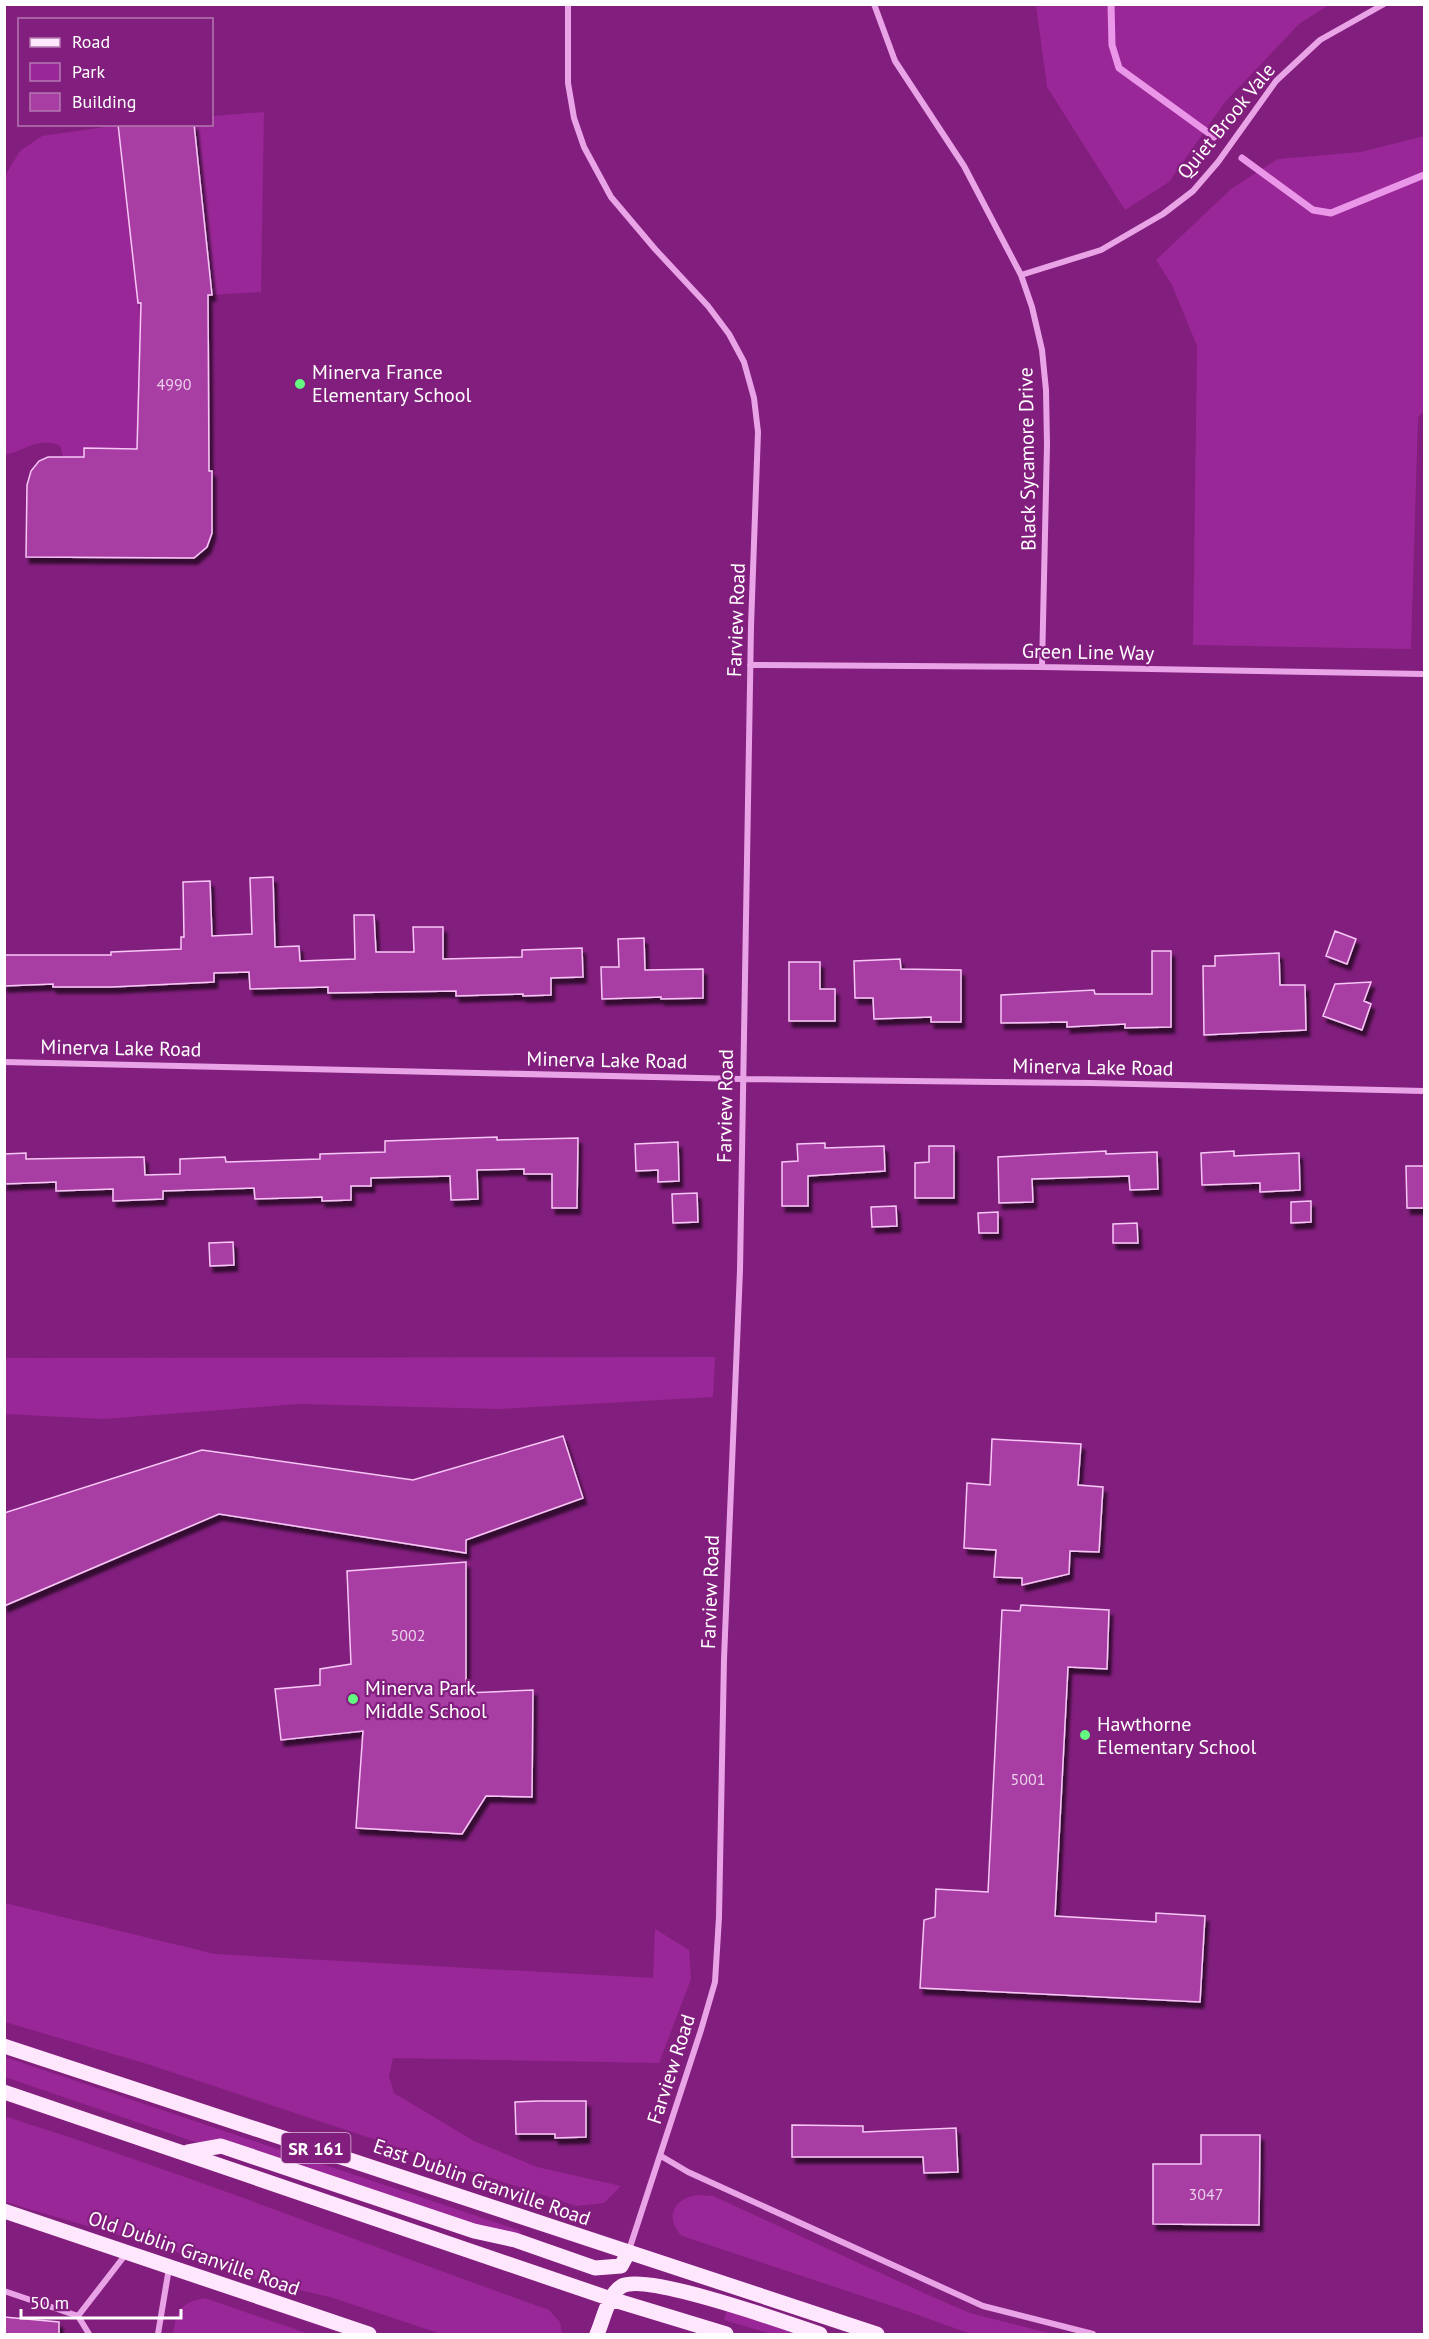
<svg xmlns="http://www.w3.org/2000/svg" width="1429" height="2339" viewBox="0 0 1429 2339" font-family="'PT Sans',sans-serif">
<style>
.green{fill:#9a2797}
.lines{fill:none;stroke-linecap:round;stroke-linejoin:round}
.stream{stroke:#eb97e9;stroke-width:7}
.building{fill:#a83ea4;stroke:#f7c8f6;stroke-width:1.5;filter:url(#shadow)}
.minor{stroke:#e9a4e7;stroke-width:6}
.primary{stroke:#fee7fc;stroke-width:15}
.poi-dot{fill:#63f87f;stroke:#821e7d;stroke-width:2}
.labels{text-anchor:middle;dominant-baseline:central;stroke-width:4.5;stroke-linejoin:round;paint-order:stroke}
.number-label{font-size:16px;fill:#e9cfe8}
.shield{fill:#821e7d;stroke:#dabcd8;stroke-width:1.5}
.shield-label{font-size:18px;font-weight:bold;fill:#fff}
.street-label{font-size:20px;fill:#fff;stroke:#821e7d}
.poi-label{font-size:20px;fill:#fff;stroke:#821e7d;text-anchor:start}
</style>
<defs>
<filter id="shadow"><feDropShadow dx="3.5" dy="6" stdDeviation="1.5" flood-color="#0009"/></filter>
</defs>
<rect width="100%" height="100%" fill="#821e7d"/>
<path class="green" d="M1036,5v-1l293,1 -30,19 -74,78 -56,80 -44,28 -78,-123z
M264,112l-3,180 -49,3 -18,-170 18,-1v-8z
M118,125l20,177h8l-9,147 -52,-1 -1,9h-21l-3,-11c-19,-10 -37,5 -55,9v-279l15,-25 22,-15z
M1424,136v276l-6,5 -7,232 -218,-4 4,-299 -25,-61 -16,-25 75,-71 47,-30 83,-7z
M715,1357l-2,40 -214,12 -201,-5 -195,15 -98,-5v-56z
M5,1903l210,51 438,24 2,-49 34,21 2,29 -32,84 -266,-5 -4,18 5,17 80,48 63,26 84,19 -17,17 -28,3 -429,-142 -142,-42z
M5,2057l516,174 -3,10 -134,-47 -192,-53 -187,-64z
M4,2116c184,58 363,129 545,194l11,12 2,12h-121l-111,-37 -70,-16 -63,-23 -192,-56z
M699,2195l14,1 222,102 35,15 83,21h-82l-67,-24 -222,-74c-19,-19 -7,-39 17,-41z
M205,2298l104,36h-136c4,-24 7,-31 32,-36z
M727,2310l76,24h-31l-48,-14z"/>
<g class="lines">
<path class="stream" d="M1111,4l1,41 7,23 95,69
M1242,158l71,52 18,3 93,-38"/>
</g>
<path class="building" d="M118,124h76l18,171h-4l1,176h3v62l-5,14 -13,11 -168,-1 1,-72 4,-14 8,-10 9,-4h36v-9l53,1 4,-146h-3z
M273,877l2,70 24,-1 1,15 55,-2 -1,-44h20l2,37h38l-1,-25h30v32l79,-2v-7l60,-2 1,29 -32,1v17l-28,1v-2l-67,2v-5l-128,2v-6l-78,2 -1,-17 -35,1v9l-102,5h-59v-3l-49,2v-31h107v-3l70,-3v-12h3l-1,-55 27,-1 2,55 40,-2 -2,-56z
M1335,931l21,8 -9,25 -21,-8z
M644,938l1,32 58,-1v29l-42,1v-2l-59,2 -1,-32h18l-1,-28z
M1152,951h19v76l-46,1v-4l-58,3v-5l-66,1v-28l93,-5 1,4h57z
M1279,953l1,32h25l1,45 -102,5 -1,-69h12v-10z
M900,959l1,10 60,1v52h-30v-5l-57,2 -1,-21h-18l-1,-37z
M789,962h31v27h15v32h-46z
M1371,982l-7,19 7,3 -9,26 -39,-14 12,-32z
M497,1137v3l81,-2 -1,70h-25v-34h-28v-5l-47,1 1,29 -27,1 -1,-24 -79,2v8h-20v14l-29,1v-4l-67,2 -1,-11 -91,3v8l-50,2v-12l-57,2v-9l-52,2v-30l22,-1v6l118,-2 1,18 35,-1v-15l45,-2 1,5 94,-3v-5l65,-2v-11z
M678,1142l1,39 -21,1v-12l-22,1 -1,-27z
M825,1143v5l59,-2 1,25 -77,5v30h-26v-44l16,-1 -1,-17z
M929,1146h25v52h-39v-35l14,-1z
M1106,1151v3l51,-2 1,37 -28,1 -1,-14 -97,3 1,23 -34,1 -1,-46z
M1234,1151v5l65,-3 1,37 -40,2v-9l-58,2 -1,-32z
M1406,1166h19v42h-18z
M697,1193l1,29 -25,1 -1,-29z
M1311,1201v21l-20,1v-21z
M896,1206l1,20 -25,1 -1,-20z
M998,1212v21h-19l-1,-20z
M1137,1223l1,20h-25v-19z
M233,1242l1,23 -24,1 -1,-23z
M563,1436l20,62 -117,42v13l-247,-39 -215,92v-93l198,-63 211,30z
M992,1439l89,5 -3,41 25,2 -4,65 -29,-1 -1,23 -47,11v-7l-28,-1 2,-27 -32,-2 3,-65 23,2z
M466,1562v131l67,-3 -1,107 -46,-1 -24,38 -106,-6 7,-97 -82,9 -6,-51 45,-4v-16l31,-5 -4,-93z
M1021,1605l88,5 -2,59 -39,-2 -13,249 101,6v-9l49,3 -5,86 -280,-14 4,-68 11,-3 1,-28 52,3 14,-282 18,1z
M539,2101h47v36l-31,1v-4h-39l-1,-32z
M792,2125l71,1v6l93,-4 2,44 -34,1 -1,-16h-131z
M1201,2135h59l-1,90 -106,-1v-60h48z
M4,2317l55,5v12h-55z"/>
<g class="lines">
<path class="minor" d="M568,4v79l6,35 10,29 27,50 44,52 53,57 21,28 15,28 10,36 4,34 -7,194 -11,644 -16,389 -5,258 -4,65 -14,48 -72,220
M874,4l21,57 69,105 57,109 11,32 10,43 4,40 1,55 -5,222
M1021,275l80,-25 62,-36 30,-23 25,-29 58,-81 44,-41 64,-36
M750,665l292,2 382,7
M4,1062l737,17 350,4 333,8
M661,2156l27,16 295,134 110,28
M4,2291l74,25 11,18
M78,2316l48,-62
M158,2334l11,-66"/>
<path class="primary" d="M4,2046l873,288
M4,2092l607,207 115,35
M188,2152l33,-6 253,85 41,9 80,28 26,-2 7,-13
M4,2211l365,123
M597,2334c6,-13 11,-40 25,-48 26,-13 165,37 198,48"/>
</g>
<g class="poi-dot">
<circle cx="300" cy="384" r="6"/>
<circle cx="353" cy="1699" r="6"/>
<circle cx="1085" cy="1735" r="6"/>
</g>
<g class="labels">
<g class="number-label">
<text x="174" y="384">4990</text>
<text x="408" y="1635">5002</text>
<text x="1028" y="1779">5001</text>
<text x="1206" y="2194">3047</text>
</g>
<rect class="shield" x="281.5" y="2133" width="69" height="30" rx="4.5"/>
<g class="shield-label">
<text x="316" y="2148">SR 161</text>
</g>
<g class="street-label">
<text transform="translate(1226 121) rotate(-51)">Quiet Brook Vale</text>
<text transform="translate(1027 459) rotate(-91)">Black Sycamore Drive</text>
<text transform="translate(736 620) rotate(-88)">Farview Road</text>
<text transform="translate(1088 652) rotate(1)">Green Line Way</text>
<text transform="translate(121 1048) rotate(1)">Minerva Lake Road</text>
<text transform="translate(607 1060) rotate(1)">Minerva Lake Road</text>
<text transform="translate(1093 1067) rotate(1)">Minerva Lake Road</text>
<text transform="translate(725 1106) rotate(-89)">Farview Road</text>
<text transform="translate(710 1592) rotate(-88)">Farview Road</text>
<text transform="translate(671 2069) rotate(-72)">Farview Road</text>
<text transform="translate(482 2182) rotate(19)">East Dublin Granville Road</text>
<text transform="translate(194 2253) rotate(19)">Old Dublin Granville Road</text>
</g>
<g class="poi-label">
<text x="312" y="372">Minerva France<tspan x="312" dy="23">Elementary School</tspan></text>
<text x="365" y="1688">Minerva Park<tspan x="365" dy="23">Middle School</tspan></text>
<text x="1097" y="1724">Hawthorne<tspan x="1097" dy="23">Elementary School</tspan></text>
</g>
</g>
<rect width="1429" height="2339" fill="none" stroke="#ffffff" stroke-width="12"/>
<rect x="18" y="18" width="195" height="108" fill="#821e7d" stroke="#b478b1" stroke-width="1.5"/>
<rect x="30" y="38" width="30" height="9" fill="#fee7fc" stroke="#b478b1" stroke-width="1.5"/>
<text x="72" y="48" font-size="18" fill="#ffffff">Road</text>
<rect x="30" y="63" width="30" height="18" fill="#9a2797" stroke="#b478b1" stroke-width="1.5"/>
<text x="72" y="78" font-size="18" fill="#ffffff">Park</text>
<rect x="30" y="93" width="30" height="18" fill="#a83ea4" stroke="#b478b1" stroke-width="1.5"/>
<text x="72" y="108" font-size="18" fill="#ffffff">Building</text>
<path d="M21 2309v9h160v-9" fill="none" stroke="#ffffff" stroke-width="3"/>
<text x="30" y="2309" font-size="18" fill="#ffffff" stroke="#821e7d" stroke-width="4.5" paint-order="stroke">50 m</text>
</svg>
